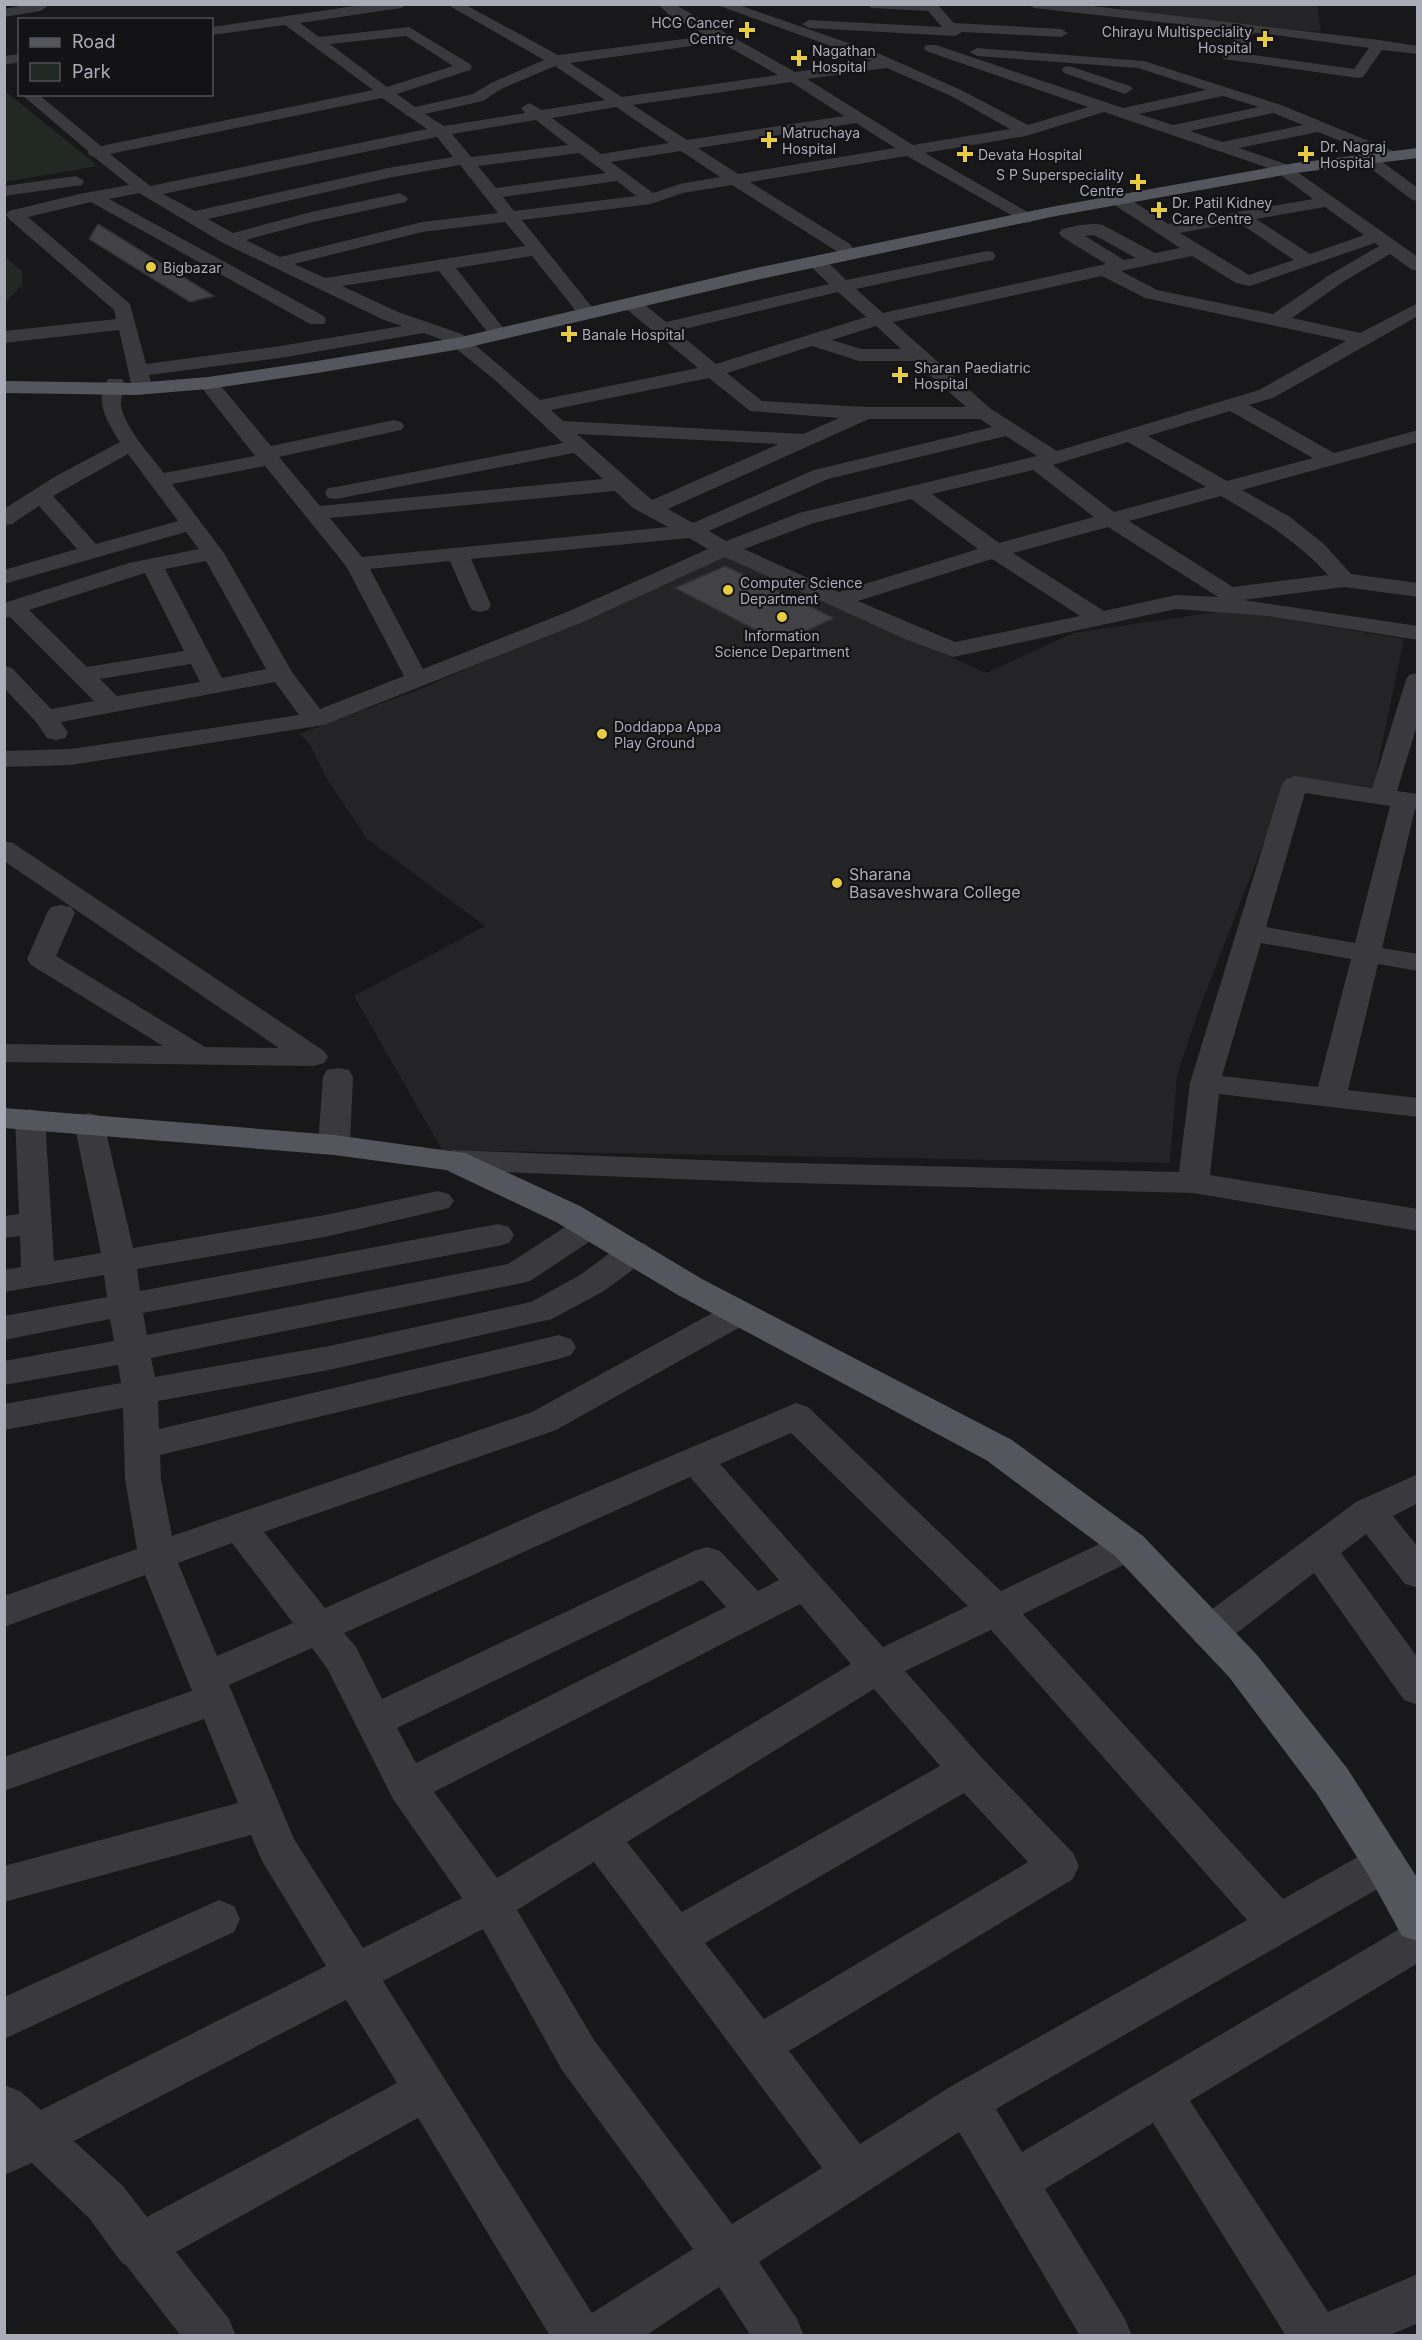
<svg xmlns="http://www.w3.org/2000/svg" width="1422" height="2340" viewBox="0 0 1422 2340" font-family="Inter,sans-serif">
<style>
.built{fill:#242326}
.green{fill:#222924}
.building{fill:#424146;stroke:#323235;stroke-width:1.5}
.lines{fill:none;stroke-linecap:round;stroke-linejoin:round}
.minor{fill:#39393e;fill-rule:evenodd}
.major{fill:#55555d;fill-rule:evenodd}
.poi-dot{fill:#e5cc44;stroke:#131214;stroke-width:2}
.labels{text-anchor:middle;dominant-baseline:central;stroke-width:4.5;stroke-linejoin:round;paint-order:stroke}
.far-poi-label{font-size:14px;fill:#abacb8;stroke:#131214;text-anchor:start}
.poi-label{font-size:16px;fill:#abacb8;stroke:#131214;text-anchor:start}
</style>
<rect width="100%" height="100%" fill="#181719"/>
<path class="built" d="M1120,5h197l4,27 -200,-20z
M725,555l261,118 87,-40 157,-23 174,29 -31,148 -84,-10 -92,238 -20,60 -7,88 -728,-13 -88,-154 131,-70 -118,-87 -39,-58 -19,-38 -10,-9 124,-46z"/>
<path class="green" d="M4,91h1l93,75 -93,16z
M5,257l17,14v14l-17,18z"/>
<path class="building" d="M98,224l116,72 -24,6 -101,-63z
M725,566l57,27 52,25 -53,25 -106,-55z"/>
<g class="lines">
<path class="minor" d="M30,4h15l2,3 -7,4 -36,6v-8z
M368,4h40l-7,4 -101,15 19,14 90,-10 61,37 2,3 -2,3 -73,24 18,13 58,-13 18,-11 53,-23 -98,-56h18l94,51 149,-19 -39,-22 -10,-10h16l121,68 77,-11 -158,-57h22l144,50 81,36 67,35 60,-18 -162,-56 -2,-3 2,-3h10l187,63 83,-18 -68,-22 -161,-12 -7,-4 7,-4 167,13 137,44 117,48 2,3 -2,3h-12l-68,-27 -79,16 47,16 132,93v14l-6,-1 -22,-16 -47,28 -51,36 68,15 58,-30v13l-145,82 -24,7 85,48 84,-23v12l-176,48 48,27 34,27 27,30 67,9v14l-74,-10 -101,13 175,26v14l-151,-24 -91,-7 -223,48 -48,-18 -180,-82 -142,65 -259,103 -253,40 -67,2v-16l67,-2 228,-34 -24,-33 -214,40 7,11 -3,5 -9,2 -9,-2 -11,-16 -32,-34v-22l8,2 39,41 43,-8 -84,-84 -6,1v-15l125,-40 70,-14 -13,-17 -182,52v-14l73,-21 -38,-43 -27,18 -8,1v-16l52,-33 64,-34c-12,-19 -27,-41 -12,-63h14l3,4c-1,7 -5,16 -4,23 4,22 30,50 43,67l91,-17 -57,-73 3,-4h14l56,67 123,-26 7,2 3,4 -3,4 -122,27 41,49 283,-27 -29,-26 -238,46 -8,-1 -3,-5 3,-5 8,-1 227,-44 -67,-62 -48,-39 -24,-9 -144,25 -131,17 2,8 -3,4h-14l-3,-4 -12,-53 -115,13v-12l112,-12 -2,-9 -105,-91 -3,-4 3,-4 70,-17 50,-9 -35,-28 -5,-2 -1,-4 -67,-57h17l63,52 272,-56 -88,-65 -73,10v-8zM406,36l47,30 -66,21 -57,-43zM720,42l58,33 -156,22 -52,-34zM555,66l50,34 -63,10 -13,-7 -8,5 4,5 -81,13 -19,-12 58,-13 18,-12zM887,68l64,28 59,33 -97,16 -106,-66zM791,82l53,34 -157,24 -54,-35zM1223,96l36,11 -86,18 -34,-11zM382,98l45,31 -277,57 -40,-32zM616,107l53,36 -68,11 -49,-36zM1104,112l170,58 39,29 -145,25 -49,-32h-12l-2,4 2,4 73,48 -25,5 -52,-28c-12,-3 -29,1 -41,4l-3,4 3,4 44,27 -223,49 -27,-24 131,-28 6,-1 3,-4 -3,-4 -6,-1 -141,29c-11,-10 -22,-26 -37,-22l-3,4 23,22 -163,38 -27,-22h-14l-2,4 2,4 73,60 -158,32 -78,-66 -64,-22 -56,-26 97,-15 49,62h14l2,-4 -48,-61 76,-12 44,55h14l2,-4 -70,-87 129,-16 32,-11 49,-8 106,67h12l3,-4 -3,-4 -100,-62 157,-26 118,67 6,-1 3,-4 -3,-4 -106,-61 101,-17zM1273,113l30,12 -81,17 -32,-11zM536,120l32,25 -97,12 -19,-23zM856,123l39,25 -157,26 -40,-26zM437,137l16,20 -65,11 -193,43 -32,-17zM681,151l39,26 -40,7 -27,9 -42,-31zM579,153l27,20 -110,15 -18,-22zM460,165l38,48 -76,9 -142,35 -34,-17 67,-18 93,-20 2,-4 -8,-5 -89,19 -78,21 -25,-14 180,-41zM617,181l19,15 -122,15 -11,-14zM139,193l84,50 161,77 18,6 -122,20 -134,18 -16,-60 -102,-87 63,-15 219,122h14l2,-4 -2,-4 -215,-117zM1325,207l39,28 -54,19 -54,-35zM505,222l20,24 -200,32 -31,-14 128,-32zM1238,222l56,38 -45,15 -69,-42zM1094,235l42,23 -12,2 -39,-24zM1375,243l4,3 -48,28 -58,40 -116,-24 -36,-19 71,-15 44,27 14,3zM1102,276l43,22 201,43 -87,49 -202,61 -66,-42 -98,-87zM838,292l28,25 -150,47 -40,-33zM876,326l25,23h-40l-29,-9zM812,346l47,15h55l52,46h-100l-104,-6 -35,-28zM709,378l41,33 89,7 -36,16 -240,-13 -12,-11zM1230,411l83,47 -86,23 -79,-45zM869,419h111l12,8 -178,43 -121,53 -25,-14zM577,434l202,10 -127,56zM1006,436l31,20 -238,57 -73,28 -17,-10 119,-52zM1128,442l78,45 -92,25 -61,-47zM128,454l50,67 -82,23 -43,-48zM265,466l81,100 58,110 -84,33 -28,-37 -68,-119 -52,-69zM1033,470l61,47 -95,26 -67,-49zM615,491l18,17 35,19 -306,30 -32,-39zM1221,496c41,24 75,44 107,79l-95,12 -104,-66zM911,499l67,50 -139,43 -95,-43 70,-26zM1108,527l110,70 -42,-2 -72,16 -91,-58zM689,538l19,11 -141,63 -144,57 -53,-100 80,-8 19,44 3,5 8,2 8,-2 3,-5 -20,-46zM992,559l88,57 -125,26 -97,-41zM206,561l60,108 -44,9 -57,-109zM145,573l39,78 -97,16 -58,-57zM191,664l9,18 -83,14 -17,-17z
M865,4h72l17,19 107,6 7,4 -7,4 -99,-5 -7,4 -146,-8 -7,-4 7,-4 133,7 -14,-16 -56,-3z
M1027,4h49l303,36 39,6v8l-36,-4 -19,27 -5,1 -134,-19 -2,-3 18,-25 -206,-23zM1254,33l15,1 100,14 -15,21 -115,-16z
M20,54v8l-16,3v-9z
M1069,66l61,20 3,3 -8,5 -61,-21 -2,-3 2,-3z
M1367,153l6,2 45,33v13l-6,-1 -51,-39 -2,-3 2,-3z
M76,176l8,5 -2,4 -78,11v-10z
M1418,673v49l-21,69 21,3v16l-3,-1 -33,139 36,6v17l-40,-7 -30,126 70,8v19l-199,-23 -9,81 208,34v22l-225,-38 -439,-11 -301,-12 -11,-3 -5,-7 5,-7 11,-3 301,12 425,10 11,-89 92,-299 4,-5 9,-3 77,12 34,-108 3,-5zM1305,793l85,13 -35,137 -89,-16zM1261,943l90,16 -33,128 -96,-11z
M4,841l9,2 311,208 4,6 -4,6 -11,3 -309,-4v-18l159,2 -132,-81 -4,-6 20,-46 4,-6 10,-2 10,2 4,6 -19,43 149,91 74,1 -275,-187z
M338,1068l11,2 4,7 -3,68 -5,7 -11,3 -11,-3 -5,-7 5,-68 4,-7z
M30,1109l11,3 4,7 9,142 47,-8 -27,-130 4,-7 11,-3 11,3 4,7 29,125 192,-33 113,-24 11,3 5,7 -5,7 -124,29 -188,32 3,22 358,-67 11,3 5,8 -5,8 -11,3 -355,67 4,22 361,-71 71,-46 11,-3 11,3 5,8 -5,8 -71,47 -12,3 -367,74 4,19 174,-31 202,-44 49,-27 42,-31 12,-3 12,3 4,8 -4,8 -42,31 -52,28 -223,51 -171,31 1,28 400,-94 12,4 5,8 -5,8 -12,4 -399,96 1,24 11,57 360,-124 195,-107 12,-4 12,4 5,8 -5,8 -195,109 -292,102 61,76 219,-98 252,-107 12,4 193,184 115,-55 13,-4 13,4 6,10 -6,10 -119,58 260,285 87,-49 15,-5 15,5 6,13 -6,13 -404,233 26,43 381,-225 15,-6v42l-228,138 138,211 90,-38v49l-30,13h-102l-133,-213 -108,66 80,130 7,17h-52l-121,-204 -200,130 38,57 7,17h-53l-32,-49 -74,49h-95l-132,-218 -242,134 53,67 7,17h-55l-55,-71 -4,-2 -33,-45 -57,-55 -28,12v-90l16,6 21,19 285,-144 -64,-105 -11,-26 -247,67v-36l234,-63 -34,-84 -200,72v-34l188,-66 -47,-116 -141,52v-31l133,-47 -12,-70 -2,-71 -119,22v-26l117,-21 -3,-18 -114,20v-24l110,-20 -4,-22 -106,21v-24l103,-19 -3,-22 -100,17v-22l17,-3 -1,-31 -16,2v-22l15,-2 -4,-95 4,-7zM791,1433l177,173 -85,41 -163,-183zM690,1477l89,103 -21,11 -38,-40 -13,-4 -13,4 -312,148 -26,-52 -12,-14zM232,1543l61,80 -76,33 -39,-93zM702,1580l24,27 -310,156 -19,-35zM800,1604l51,60 -354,214 -63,-86zM991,1630l256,290 -297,167 -90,57 -71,-93 284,-172 6,-13 -6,-13 -91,-95 -77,-87zM312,1648l15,20 66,131 69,99 -99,50 -69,-109 -65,-154zM874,1689l66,77 -258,146 -55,-70zM964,1793l64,69 -264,157 -59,-76zM594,1862l228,306 -90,56 -138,-184 -77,-130zM483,1929l79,141 131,179 -101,64 -209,-332zM346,2000l51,83 -250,134 -24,-31 -49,-45z
M1418,1474v29l-25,13 25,31v41l-13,-4 -39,-50 -25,19 77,105v47l-14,-5 -90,-127 -90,70 -14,4 -14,-4 -5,-11 5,-11 160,-119z
M219,1900l15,6 6,13 -6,13 -230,107v-42z"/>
<path class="major" d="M1418,148v10l-123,15 -239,43 -300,64 -295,69 -144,24 -109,16 -72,6 -132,-2v-12l132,2 72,-6 109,-16 144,-24 295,-69 300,-62 239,-43z
M4,1108l330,27 131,18 115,53 122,73 310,161 131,96 114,119 90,113 71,111v62l-16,-5 -33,-60 -52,-82 -88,-117 -114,-121 -129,-96 -308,-165 -122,-73 -110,-52 -112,-15 -330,-27z"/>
</g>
<g class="poi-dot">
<path d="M744 21h6v6h6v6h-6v6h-6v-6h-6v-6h6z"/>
<path d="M1262 30h6v6h6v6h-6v6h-6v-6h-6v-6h6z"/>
<path d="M796 49h6v6h6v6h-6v6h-6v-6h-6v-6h6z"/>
<path d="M766 131h6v6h6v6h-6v6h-6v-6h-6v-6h6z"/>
<path d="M962 145h6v6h6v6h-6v6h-6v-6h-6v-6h6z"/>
<path d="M1303 145h6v6h6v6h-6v6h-6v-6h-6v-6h6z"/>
<path d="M1135 173h6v6h6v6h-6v6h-6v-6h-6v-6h6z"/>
<path d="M1156 201h6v6h6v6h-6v6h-6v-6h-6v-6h6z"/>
<circle cx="151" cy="267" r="6"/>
<path d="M566 325h6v6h6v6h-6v6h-6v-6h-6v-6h6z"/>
<path d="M897 366h6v6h6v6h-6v6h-6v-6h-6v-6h6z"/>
<circle cx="728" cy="590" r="6"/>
<circle cx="782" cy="617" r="6"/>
<circle cx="602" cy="734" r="6"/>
<circle cx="837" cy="883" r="6"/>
</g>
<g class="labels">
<g class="far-poi-label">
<text x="734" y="22" text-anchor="end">HCG Cancer<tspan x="734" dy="16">Centre</tspan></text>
<text x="1252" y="31" text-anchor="end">Chirayu Multispeciality<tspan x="1252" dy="16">Hospital</tspan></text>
<text x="812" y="50">Nagathan<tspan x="812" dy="16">Hospital</tspan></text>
<text x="782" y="132">Matruchaya<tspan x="782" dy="16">Hospital</tspan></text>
<text x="1320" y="146">Dr. Nagraj<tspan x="1320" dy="16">Hospital</tspan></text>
<text x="978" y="154">Devata Hospital</text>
<text x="1124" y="174" text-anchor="end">S P Superspeciality<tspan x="1124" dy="16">Centre</tspan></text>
<text x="1172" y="202">Dr. Patil Kidney<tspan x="1172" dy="16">Care Centre</tspan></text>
<text x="163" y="267">Bigbazar</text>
<text x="582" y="334">Banale Hospital</text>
<text x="914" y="367">Sharan Paediatric<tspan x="914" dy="16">Hospital</tspan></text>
<text x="740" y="582">Computer Science<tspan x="740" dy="16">Department</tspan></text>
<text x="782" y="635" text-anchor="middle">Information<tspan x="782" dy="16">Science Department</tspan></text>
<text x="614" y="726">Doddappa Appa<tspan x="614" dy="16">Play Ground</tspan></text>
</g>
<g class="poi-label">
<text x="849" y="874">Sharana<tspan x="849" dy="18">Basaveshwara College</tspan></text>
</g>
</g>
<rect width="1422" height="2340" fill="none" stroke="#abacb8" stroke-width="12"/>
<rect x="18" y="18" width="195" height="78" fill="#131214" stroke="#505056" stroke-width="1.5"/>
<rect x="30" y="38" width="30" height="9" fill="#55555d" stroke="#505056" stroke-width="1.5"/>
<text x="72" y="48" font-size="18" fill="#abacb8">Road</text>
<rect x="30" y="63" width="30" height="18" fill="#222924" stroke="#505056" stroke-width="1.5"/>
<text x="72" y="78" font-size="18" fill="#abacb8">Park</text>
</svg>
